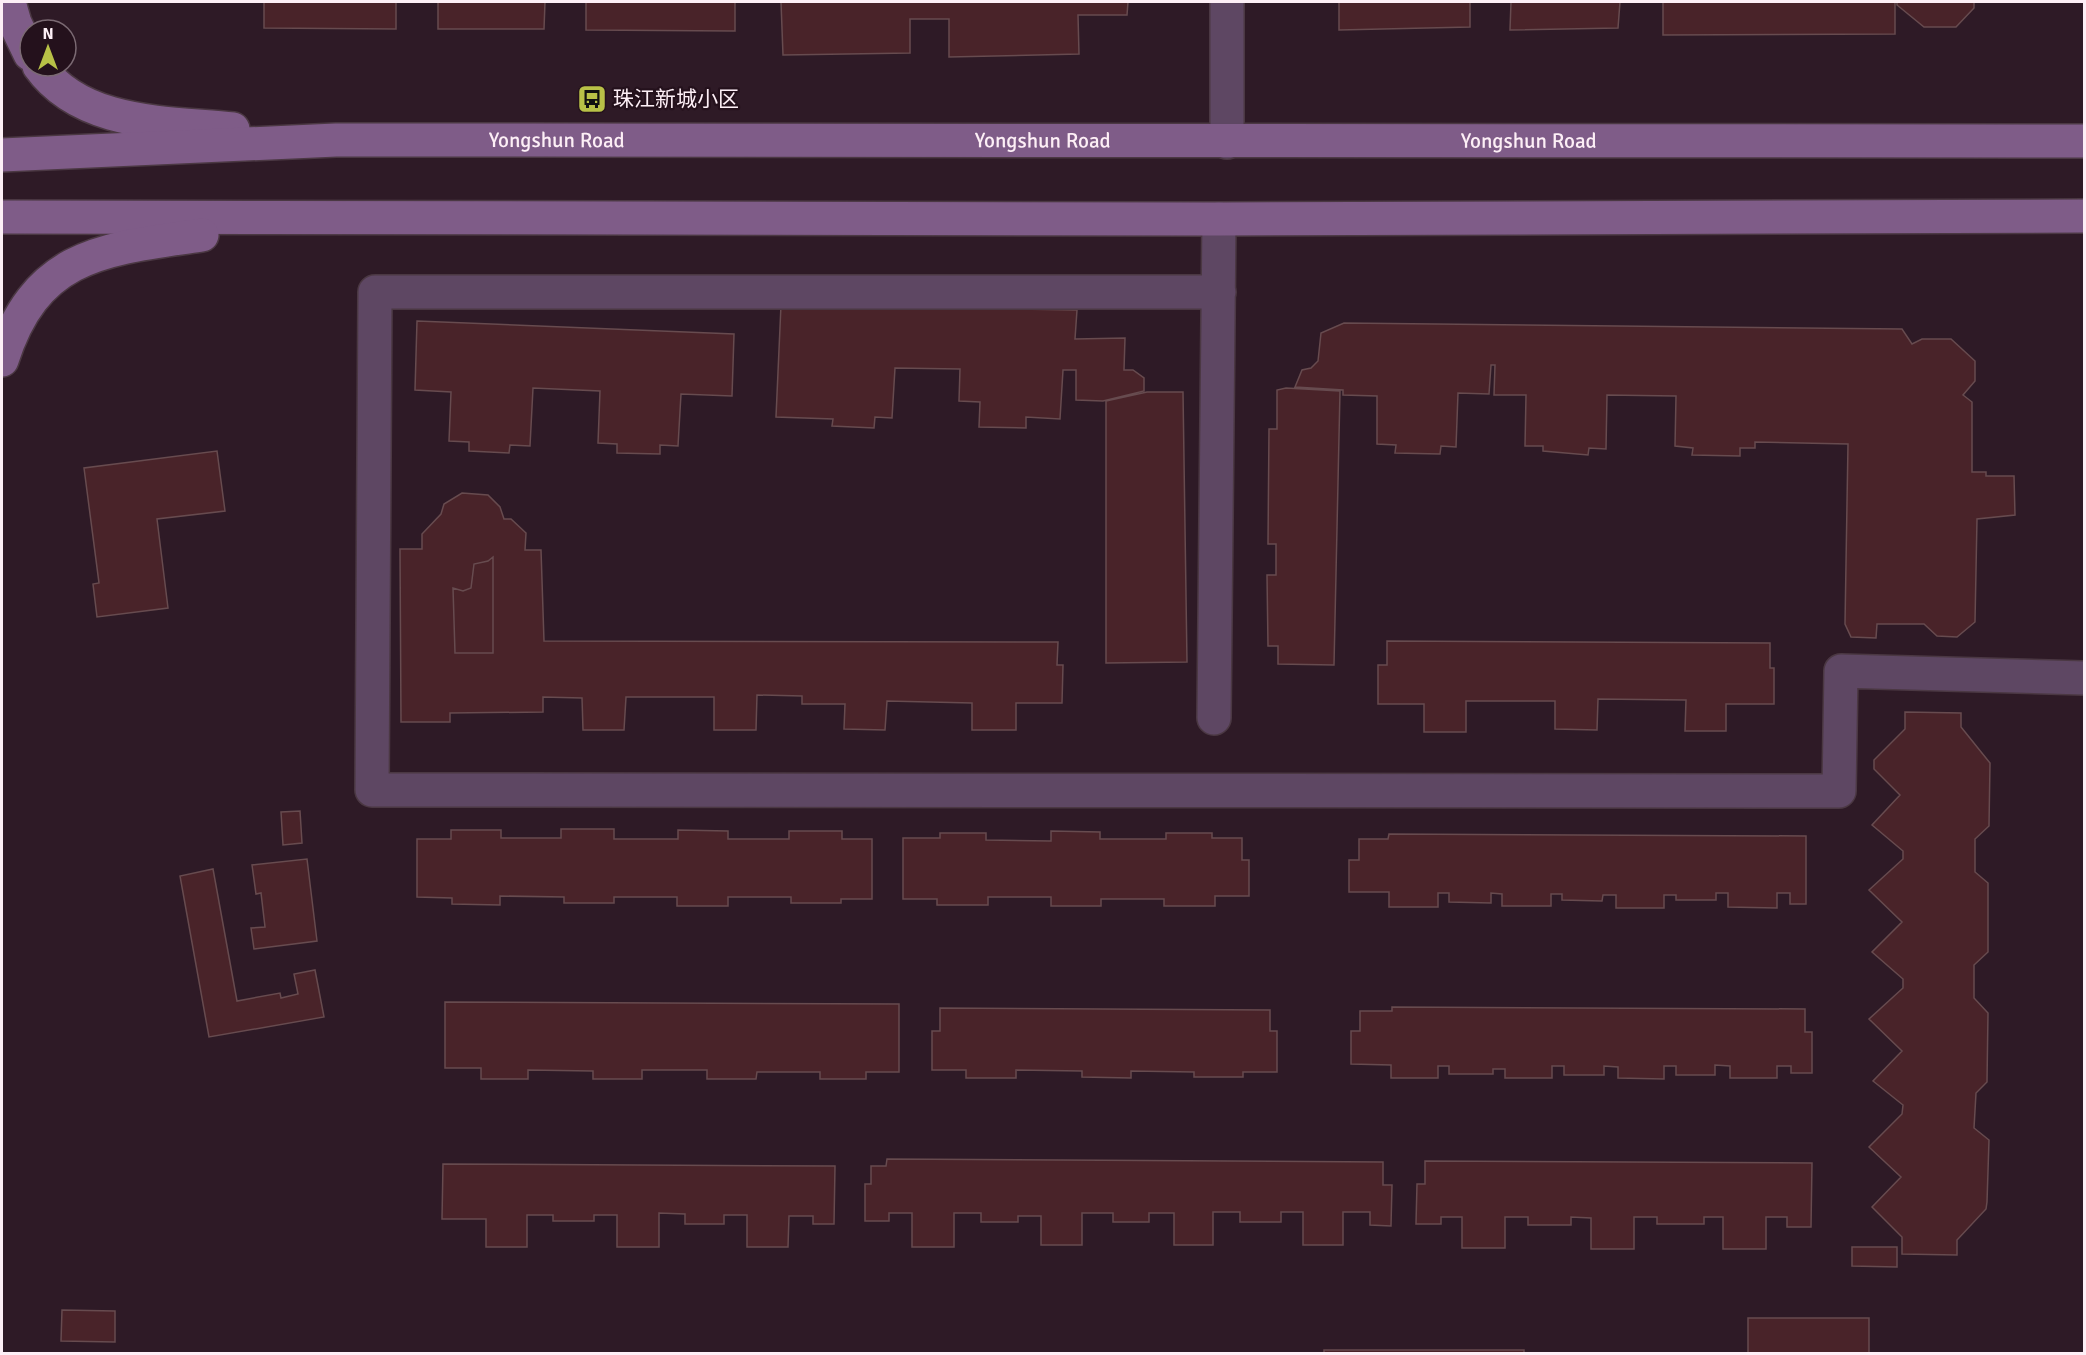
<svg xmlns="http://www.w3.org/2000/svg" width="2086" height="1355" viewBox="0 0 2086 1355" font-family="Signika,'Noto Sans SC',sans-serif">
<style>
.building{fill:#492329;stroke:#674b4f;stroke-width:1.5;fill-rule:evenodd}
.lines{fill:none;stroke-linecap:round;stroke-linejoin:round}
.minor-casing{stroke:#4b3843;stroke-width:36}
.secondary-casing{stroke:#4b3843;stroke-width:36}
.minor{stroke:#5e4763;stroke-width:33}
.secondary{stroke:#7f5c88;stroke-width:33}
.labels{text-anchor:middle;dominant-baseline:central;stroke-width:4.5;stroke-linejoin:round;paint-order:stroke}
.poi-label{font-size:21px;fill:#fdeff6;stroke:#24111c;text-anchor:start}
.street-label{font-size:21px;fill:#fdeff6;stroke:#24111c}
</style>
<rect width="100%" height="100%" fill="#2e1a26"/>
<path class="building" d="M264,2h132v27l-132,-1z
M438,2h107l-1,27h-106z
M586,2h149v29l-149,-1z
M781,2h347l-1,13h-49l1,39 -130,3v-38h-39v34l-127,2z
M1339,2h131v25l-131,3z
M1511,2h109l-2,26 -108,2z
M1663,2h232v32l-232,1z
M1897,2h77v6l-18,19h-32l-27,-22z
M781,305l296,5 -2,29 50,-1 -1,32h9l11,8v13l-41,10 -27,-1v-30h-13l-3,49 -34,-2v11l-47,-1 1,-25 -21,-1 1,-32 -65,-1 -3,50 -17,-1 -1,11 -42,-2 1,-7 -57,-2z
M417,321l317,13 -2,62 -51,-2 -3,52 -18,-1v9l-43,-1v-9l-19,-1 2,-52 -67,-3 -3,58 -20,-1 -1,8 -40,-2v-9l-20,-1 2,-49 -36,-2z
M1344,323l558,6 10,15 10,-5h29l24,22v20l-12,14 9,7v70h14v4h28l1,39 -38,4 -2,103 -18,15 -20,-1 -13,-12h-47l-1,14 -25,-1 -6,-13 3,-180 -93,-2v6h-15v8l-48,-1 1,-7 -18,-2 1,-50 -69,-1 -1,54 -17,-1 -1,7 -45,-4v-5h-18l1,-51h-32l1,-30h-4l-2,29 -31,-1 -2,54 -15,-1 -1,8 -45,-1 1,-8 -19,-1v-48l-34,-1v-5l-48,-3 7,-17 9,-2 7,-7 3,-28z
M1286,388l54,3 -6,274 -56,-1v-18h-10l-1,-71h9v-31h-8l1,-115h8v-39z
M1147,392h36l4,270 -81,1v-262z
M217,451l8,60 -68,8 11,89 -71,9 -4,-33 6,-1 -15,-115z
M462,493l26,2 12,12 4,12h7l15,14 -1,17h16l3,91 514,1 -1,23h6l-1,38h-46v27h-44v-27l-85,-2 -2,29 -41,-1 1,-25h-43v-8l-45,-1 -1,35h-42v-33h-88l-2,33h-41l-1,-32 -39,-1v15l-93,1v9h-49l-1,-173h22v-15l19,-20 3,-10zM493,557v96h-38l-2,-65 10,3 8,-3 3,-24 14,-3z
M493,557v96h-38l-2,-65 10,3 8,-3 3,-24 14,-3z
M1387,641l383,2v25h4v36h-48v27h-41l1,-31 -88,-1 -1,31 -42,-1v-28h-89v31h-42v-28h-46v-39h9z
M1905,712l56,1v14l29,36 -1,63 -14,13v33l13,11v69l-14,13v33l14,15 -1,69 -11,11 -2,35 15,12 -2,62 -1,7 -29,31v15l-55,-1v-17l-30,-30 29,-30 -32,-30 33,-33 1,-9 -30,-24 29,-30 -33,-32 34,-31v-9l-31,-27 30,-30 -33,-32 34,-31v-8l-31,-26 28,-30 -26,-26v-9l31,-31z
M300,811l2,32 -19,2 -2,-33z
M561,829h53v10h64v-9l50,1v8h61v-8h53v8h30v60h-31v4h-50v-6h-63v9h-51v-9h-63v6h-50v-6l-64,-1v9l-48,-1v-6l-35,-1v-58h34v-9h50v8h60z
M1051,831l49,1v7h66v-6h46v5h30v22h7v36h-34v10h-51v-7h-63v7h-50v-9h-63v8h-51v-6h-34v-61h37v-5h46v7l65,1z
M1389,834l417,2v68h-16v-11h-13v15l-49,-1v-14h-12v7h-40v-5h-12v13h-48v-13h-13l-1,6 -40,-1v-6h-11v12h-49v-12l-11,-1v10l-42,-1v-9h-11v14h-49v-15h-40v-32h10v-21h29z
M307,859l10,82 -63,8 -3,-21 14,-1 -4,-34 -5,1 -4,-29z
M213,869l24,132 43,-8 1,5 17,-4 -4,-20 21,-4 9,47 -115,20 -29,-161z
M445,1002l454,2v68h-33v7h-46v-7h-63l-1,7h-49v-9h-65v9h-49v-8l-65,-1v9h-47v-11h-36z
M1392,1007l413,2v23h7v41h-21v-7h-14v12h-47v-12l-15,-1v10h-39v-9h-12v13l-46,-1v-11l-14,-1v9h-40v-9h-12v12h-47v-9h-12v5h-44v-8h-11v12h-47v-13l-40,-1v-33h9v-20h32z
M940,1008l330,2v21h7v41h-34v5h-49v-5l-63,-1v7l-49,-1v-6l-66,-1v8h-50v-8h-34v-39h8z
M887,1159l496,3v23h9l-1,41 -21,-1v-13h-27v33h-40v-33h-22v10h-41v-10h-27v33h-39v-32h-25v9h-36v-9h-31v32h-41v-29h-23v6h-37v-9h-27v34h-42v-34h-23v8h-24v-37h6v-18h15z
M1425,1161l387,2 -1,64h-24v-10h-21v32h-43v-32h-19v7h-47v-7h-23v32h-43v-31l-20,-1v8h-43v-8h-23v31h-43v-31h-21v7h-25l1,-40h8z
M443,1164l392,2 -1,58h-21v-8h-24l-1,31h-41v-32h-23v9h-39v-10l-26,-1v34h-42v-32h-23v6h-41v-6h-26v32h-41v-28h-44z
M1852,1247h45v20l-45,-1z
M62,1310l53,1v31l-54,-1z
M1748,1318h121v36h-121z
M1324,1350h200v4h-200z"/>
<g class="lines">
<g class="minor-casing">
<path id="minor" d="M1227,2v140
M1219,292h-844l-3,498 1467,1 2,-120 243,7
M1214,718l5,-499"/>
</g>
<g class="secondary-casing">
<g id="secondary">
<path d="M9,2l6,21 15,31"/>
<path d="M39,66c43,60 128,56 194,63"/>
<path id="s1" d="M2,155l334,-15 1748,1"/>
<path d="M2,217l1217,2 865,-3"/>
<path d="M2,360c34,-107 102,-111 200,-125"/>
</g>
</g>
<use href="#minor" class="minor"/>
<use href="#secondary" class="secondary"/>
</g>
<defs>
<g id="bus-square" transform="scale(1.5)"><rect x="-9" y="-9" width="18" height="18" rx="4" fill="#b8c147" stroke="#24111c"/><path d="M-5-6H5V4H4V6H2V4H-2V6H-4V4H-5ZM-3.5-4V0h7V-4ZM-3.5 1.2v1.5H-2V1.2ZM2 1.2v1.5H3.5V1.2Z" fill="#111"/></g>
</defs>
<g fill-rule="evenodd">
<use href="#bus-square" x="592" y="99"/>
</g>
<g class="labels">
<g class="poi-label">
<text x="613" y="99">珠江新城小区</text>
</g>
<g class="street-label">
<text stroke="none"><textPath href="#s1" startOffset="555">Yongshun Road</textPath></text>
<text stroke="none"><textPath href="#s1" startOffset="1041">Yongshun Road</textPath></text>
<text stroke="none"><textPath href="#s1" startOffset="1527">Yongshun Road</textPath></text>
</g>
</g>
<rect width="2086" height="1355" fill="none" stroke="#fdeff6" stroke-width="6"/>
<g transform="translate(48 48)"><circle r="28" fill="#24111c" stroke="#7b6a73" stroke-width="1.5"/>
<path d="M0-4.5L10 22L0 15L-10 22Z" fill="#b8c147"/>
<text y="-9" font-size="16" font-weight="bold" text-anchor="middle" fill="#fdeff6">N</text>
</g>
</svg>
